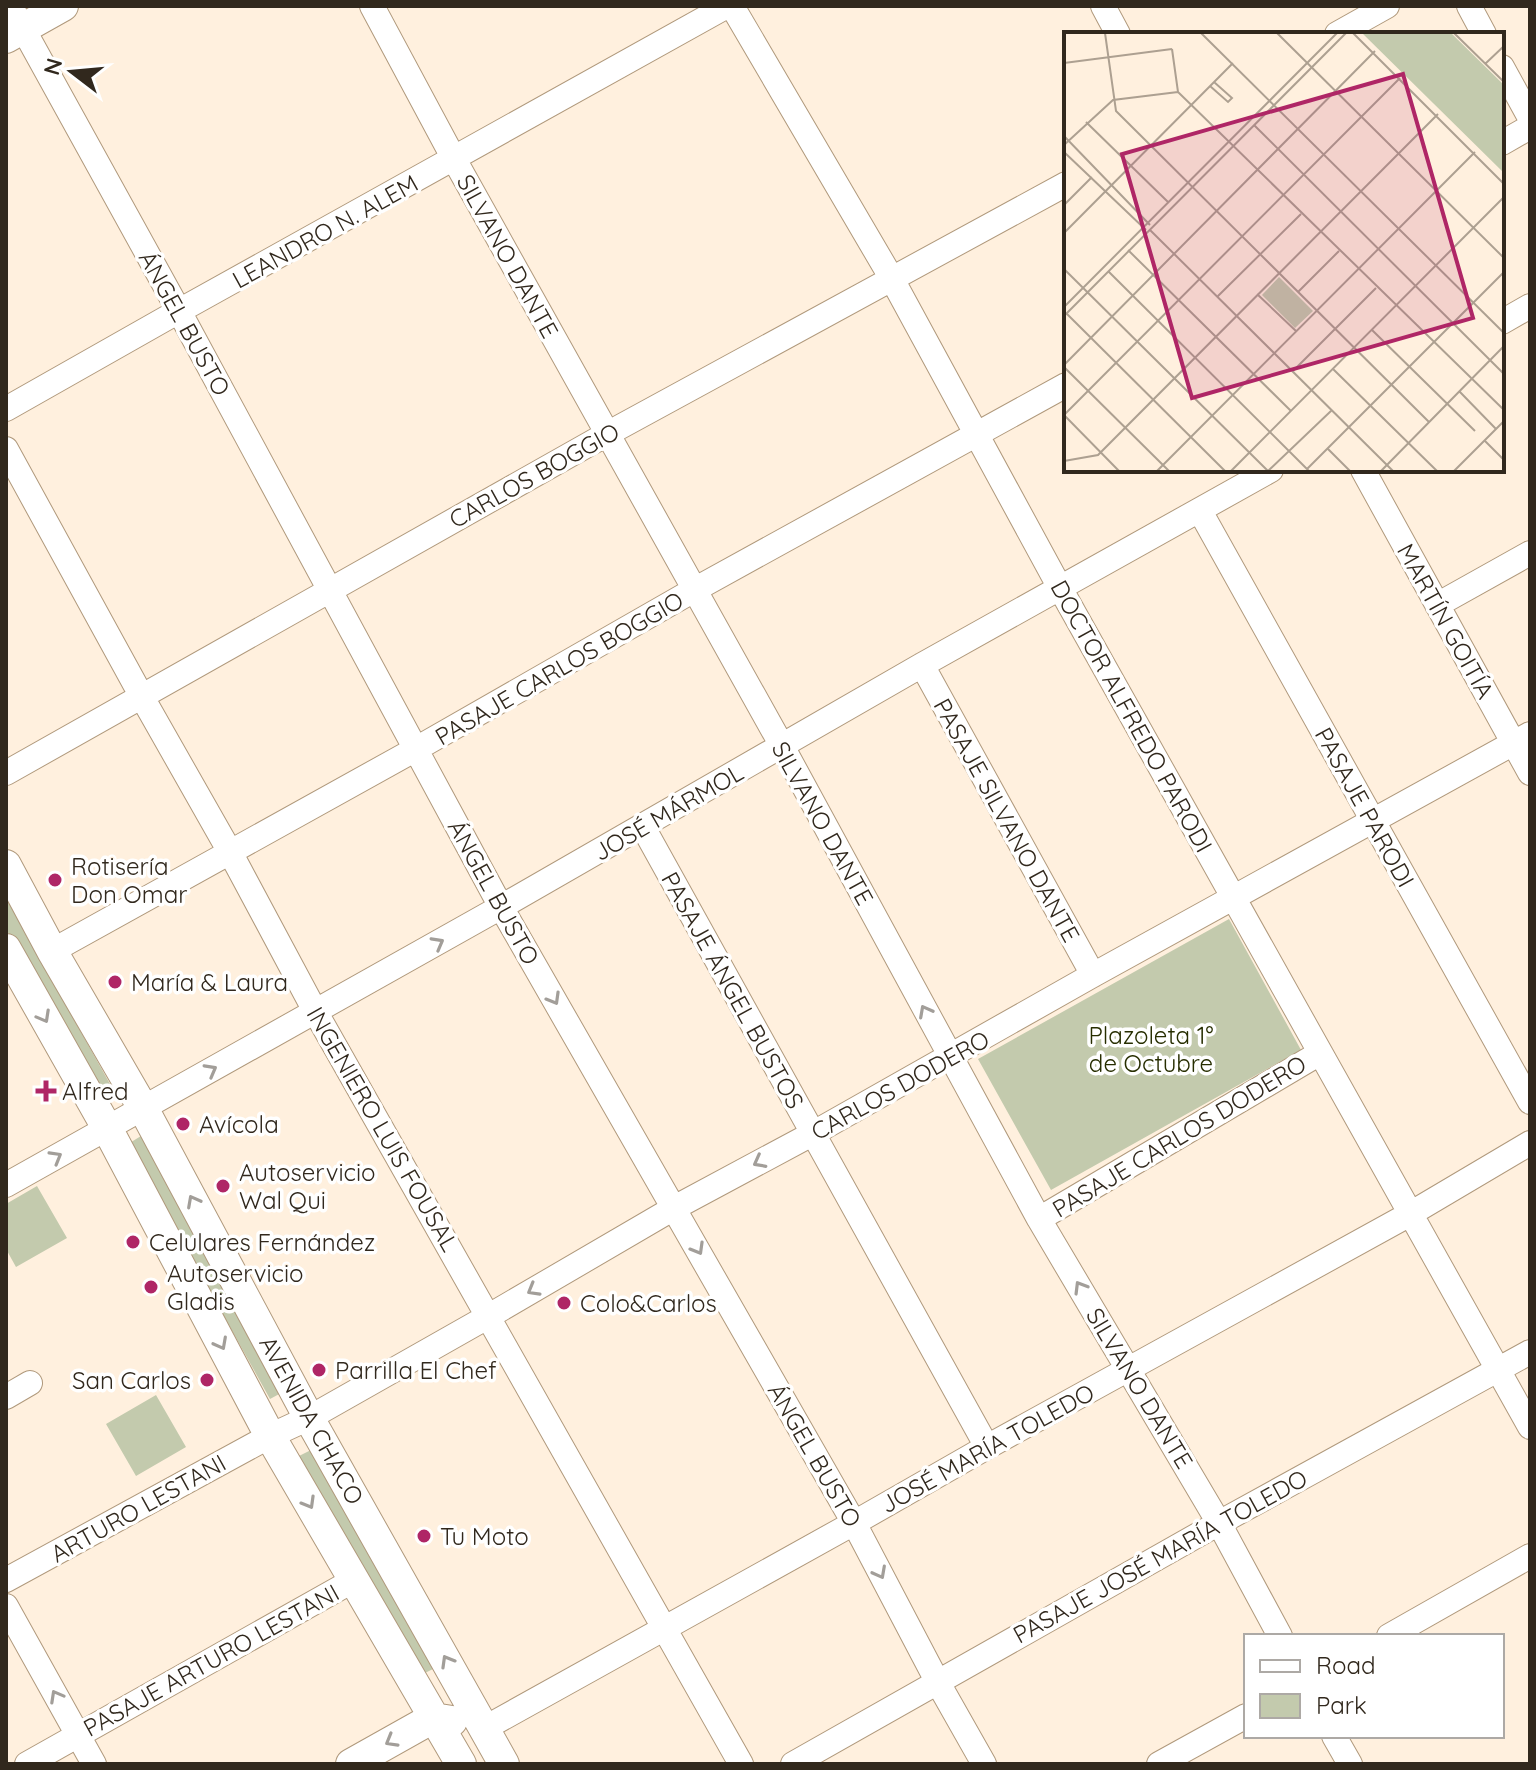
<svg xmlns="http://www.w3.org/2000/svg" width="1536" height="1770" viewBox="0 0 1536 1770" font-family="Quicksand,sans-serif">
<style>
.green{fill:#c3caad}
.lines{fill:none;stroke-linecap:round;stroke-linejoin:round}
.minor-casing{stroke:#b0997c;stroke-width:26}
.major-casing{stroke:#b0997c;stroke-width:32}
.minor{stroke:#fff;stroke-width:24}
.major{stroke:#fff;stroke-width:30}
.oneway{stroke:#a29e99}
.poi-dot{fill:#af2666;stroke:#fff;stroke-width:3}
.labels{text-anchor:middle;dominant-baseline:central;stroke-width:7;stroke-linejoin:round;paint-order:stroke}
.street-label{font-size:24px;fill:#31281d;stroke:#fff}
.poi-label{font-size:24px;fill:#31281d;stroke:#fff;text-anchor:start}
.park-label{font-size:24px;fill:#272e00;stroke:#fff}
.inset-road{fill:none;stroke:#ada091;stroke-width:2}
.view{fill:#af2666;fill-opacity:0.15;stroke:#af2666;stroke-width:4}
.inset-edge{fill:none;stroke:#31281d;stroke-width:4}
</style>
<rect width="100%" height="100%" fill="#fff0de"/>
<path class="green" d="M6,898l104,186 -13,7 -91,-162z
M1229,919l72,131 -250,140 -73,-131z
M141,1136l142,256 -13,7 -142,-255z
M37,1186l30,52 -51,29 -10,-18v-45z
M156,1395l30,52 -50,29 -30,-52z
M315,1448l124,218 -14,7 -126,-217z"/>
<g class="lines">
<g class="minor-casing">
<path id="minor" d="M372,6l82,153 328,587 257,473 180,304 61,113
M732,6l160,273 168,309 470,839
M1103,6l15,28
M1469,6l15,28
M15,14l164,297 322,596 353,616 83,158 47,83
M1337,34l50,-28
M1502,67l28,51
M1502,143l28,-16
M1502,322l28,-16
M6,409l173,-98 548,-305
M6,449l136,248 88,155 85,159 426,753
M1363,470l167,303
M1200,511l330,591
M1437,605l93,-52
M922,665l171,310
M6,773l601,-339 459,-250
M643,827l344,620
M52,951l364,-202 278,-159 372,-205
M6,1185l495,-278 421,-242 349,-195
M1039,1219l281,-166
M6,1397l24,-14
M6,1580l264,-144 39,-18 180,-102 185,-108 138,-74 281,-159 437,-241
M6,1606l88,158
M1389,1636l141,-80
M485,1728l369,-205 133,-76 423,-233 120,-71
M1334,1736l16,28
M27,1764l327,-184
M793,1764l426,-241 311,-171
M1159,1764l87,-48"/>
</g>
<g class="major-casing">
<path id="major" d="M6,38l57,-32
M6,865l46,86 91,157 166,310 195,346
M6,949l101,179 163,308 191,328
M351,1764l82,-46 19,3"/>
</g>
<use href="#minor" class="minor"/>
<use href="#major" class="major"/>
</g>
<defs><path id="oneway-chevron" d="M-2-3.5L2.5 0L-2 3.5" fill="none" stroke-width="1.6" stroke-linecap="round" stroke-linejoin="round" transform="scale(2)"/></defs>
<g class="oneway">
<use href="#oneway-chevron" transform="translate(438 943) rotate(-29)"/>
<use href="#oneway-chevron" transform="translate(554 999) rotate(60)"/>
<use href="#oneway-chevron" transform="translate(925 1011) rotate(-118)"/>
<use href="#oneway-chevron" transform="translate(44 1017) rotate(61)"/>
<use href="#oneway-chevron" transform="translate(211 1070) rotate(-29)"/>
<use href="#oneway-chevron" transform="translate(56 1157) rotate(-30)"/>
<use href="#oneway-chevron" transform="translate(759 1162) rotate(152)"/>
<use href="#oneway-chevron" transform="translate(193 1201) rotate(-118)"/>
<use href="#oneway-chevron" transform="translate(698 1249) rotate(60)"/>
<use href="#oneway-chevron" transform="translate(1080 1287) rotate(-121)"/>
<use href="#oneway-chevron" transform="translate(533 1290) rotate(150)"/>
<use href="#oneway-chevron" transform="translate(221 1344) rotate(62)"/>
<use href="#oneway-chevron" transform="translate(309 1503) rotate(60)"/>
<use href="#oneway-chevron" transform="translate(880 1573) rotate(62)"/>
<use href="#oneway-chevron" transform="translate(447 1661) rotate(-120)"/>
<use href="#oneway-chevron" transform="translate(56 1696) rotate(-119)"/>
<use href="#oneway-chevron" transform="translate(391 1741) rotate(150)"/>
</g>
<g class="poi-dot">
<circle cx="55" cy="880" r="8"/>
<circle cx="115" cy="982" r="8"/>
<path d="M42 1079h8v8h8v8h-8v8h-8v-8h-8v-8h8z"/>
<circle cx="183" cy="1124" r="8"/>
<circle cx="223" cy="1186" r="8"/>
<circle cx="133" cy="1242" r="8"/>
<circle cx="151" cy="1287" r="8"/>
<circle cx="564" cy="1303" r="8"/>
<circle cx="319" cy="1370" r="8"/>
<circle cx="207" cy="1380" r="8"/>
<circle cx="424" cy="1536" r="8"/>
</g>
<g class="labels">
<g class="street-label">
<text transform="translate(325 231) rotate(-29)">LEANDRO N. ALEM</text>
<text transform="translate(508 256) rotate(61)">SILVANO DANTE</text>
<text transform="translate(185 323) rotate(61)">ÁNGEL BUSTO</text>
<text transform="translate(534 475) rotate(-29)">CARLOS BOGGIO</text>
<text transform="translate(1446 621) rotate(61)">MARTÍN GOITÍA</text>
<text transform="translate(559 668) rotate(-30)">PASAJE CARLOS BOGGIO</text>
<text transform="translate(1132 716) rotate(61)">DOCTOR ALFREDO PARODI</text>
<text transform="translate(1365 807) rotate(61)">PASAJE PARODI</text>
<text transform="translate(668 812) rotate(-30)">JOSÉ MÁRMOL</text>
<text transform="translate(1007 820) rotate(61)">PASAJE SILVANO DANTE</text>
<text transform="translate(823 823) rotate(61)">SILVANO DANTE</text>
<text transform="translate(494 892) rotate(61)">ÁNGEL BUSTO</text>
<text transform="translate(733 990) rotate(61)">PASAJE ÁNGEL BUSTOS</text>
<text transform="translate(900 1085) rotate(-29)">CARLOS DODERO</text>
<text transform="translate(383 1129) rotate(60)">INGENIERO LUIS FOUSAL</text>
<text transform="translate(1179 1136) rotate(-31)">PASAJE CARLOS DODERO</text>
<text transform="translate(1140 1388) rotate(59)">SILVANO DANTE</text>
<text transform="translate(312 1420) rotate(61)">AVENIDA CHACO</text>
<text transform="translate(987 1448) rotate(-29)">JOSÉ MARÍA TOLEDO</text>
<text transform="translate(815 1455) rotate(60)">ÁNGEL BUSTO</text>
<text transform="translate(138 1508) rotate(-29)">ARTURO LESTANI</text>
<text transform="translate(1160 1556) rotate(-29)">PASAJE JOSÉ MARÍA TOLEDO</text>
<text transform="translate(211 1660) rotate(-29)">PASAJE ARTURO LESTANI</text>
</g>
<g class="poi-label">
<text x="71" y="866">Rotisería<tspan x="71" dy="28">Don Omar</tspan></text>
<text x="131" y="982">María &amp; Laura</text>
<text x="62" y="1091">Alfred</text>
<text x="199" y="1124">Avícola</text>
<text x="239" y="1172">Autoservicio<tspan x="239" dy="28">Wal Qui</tspan></text>
<text x="149" y="1242">Celulares Fernández</text>
<text x="167" y="1273">Autoservicio<tspan x="167" dy="28">Gladis</tspan></text>
<text x="580" y="1303">Colo&amp;Carlos</text>
<text x="335" y="1370">Parrilla El Chef</text>
<text x="191" y="1380" text-anchor="end">San Carlos</text>
<text x="440" y="1536">Tu Moto</text>
</g>
<g class="park-label">
<text x="1151" y="1035">Plazoleta 1°<tspan x="1151" dy="28">de Octubre</tspan></text>
</g>
</g>
<g transform="translate(1064 32)">
<rect width="440" height="440" fill="#fff0de"/>
<path d="M298,1h89l53,52v88zM215,245l34,34 -18,17 -33,-33z" fill="#c3caad"/>
<path class="inset-road" d="M41,1l11,78 313,311M137,1l303,300M213,1l227,225M289,1l151,151M390,1l50,49M108,17l6,43 326,318M0,31l108,-14M421,32l19,-18M146,54l18,16 4,-4 -18,-16M22,90l82,80M190,93l250,249M0,104l86,89M0,113l49,-45 65,-8M0,120l82,78M0,173l28,-28M86,198l243,241M0,201l169,-170M64,218l163,161M0,237l204,202M44,239l201,200M234,260l41,-41M193,262l39,37M154,264l83,-82M0,275l273,-274M3,282l158,157M0,284l282,-283M308,298l103,101M0,333l311,-314M0,335l105,104M269,337l104,102M229,339l83,-83M395,359l37,38M421,409l19,19M264,417l22,22M0,429l34,-6 340,-341M243,437l197,-197M55,439l-55,-56 336,-337M93,439l318,-319M167,439l273,-274M204,439l64,-61M317,439l123,-125M390,439l50,-50"/>
<path class="view" d="M339,42l70,244 -281,80 -70,-244z"/>
<rect width="440" height="440" class="inset-edge"/>
</g>
<rect width="1536" height="1770" fill="none" stroke="#31281d" stroke-width="16"/>
<rect x="1244" y="1634" width="260" height="104" fill="#ffffff" stroke="#ada9a5" stroke-width="2"/>
<rect x="1260" y="1660" width="40" height="12" fill="#ffffff" stroke="#ada9a5" stroke-width="2"/>
<text x="1316" y="1674" font-size="24" fill="#31281d">Road</text>
<rect x="1260" y="1694" width="40" height="24" fill="#c3caad" stroke="#ada9a5" stroke-width="2"/>
<text x="1316" y="1714" font-size="24" fill="#31281d">Park</text>
<g transform="translate(72 72) rotate(286)" stroke="#ffffff" stroke-width="6" paint-order="stroke">
<path d="M0-6L14 30L0 20L-14 30Z" fill="#31281d"/>
<text y="-12" font-size="22" font-weight="bold" text-anchor="middle" fill="#31281d">N</text>
</g>
</svg>
